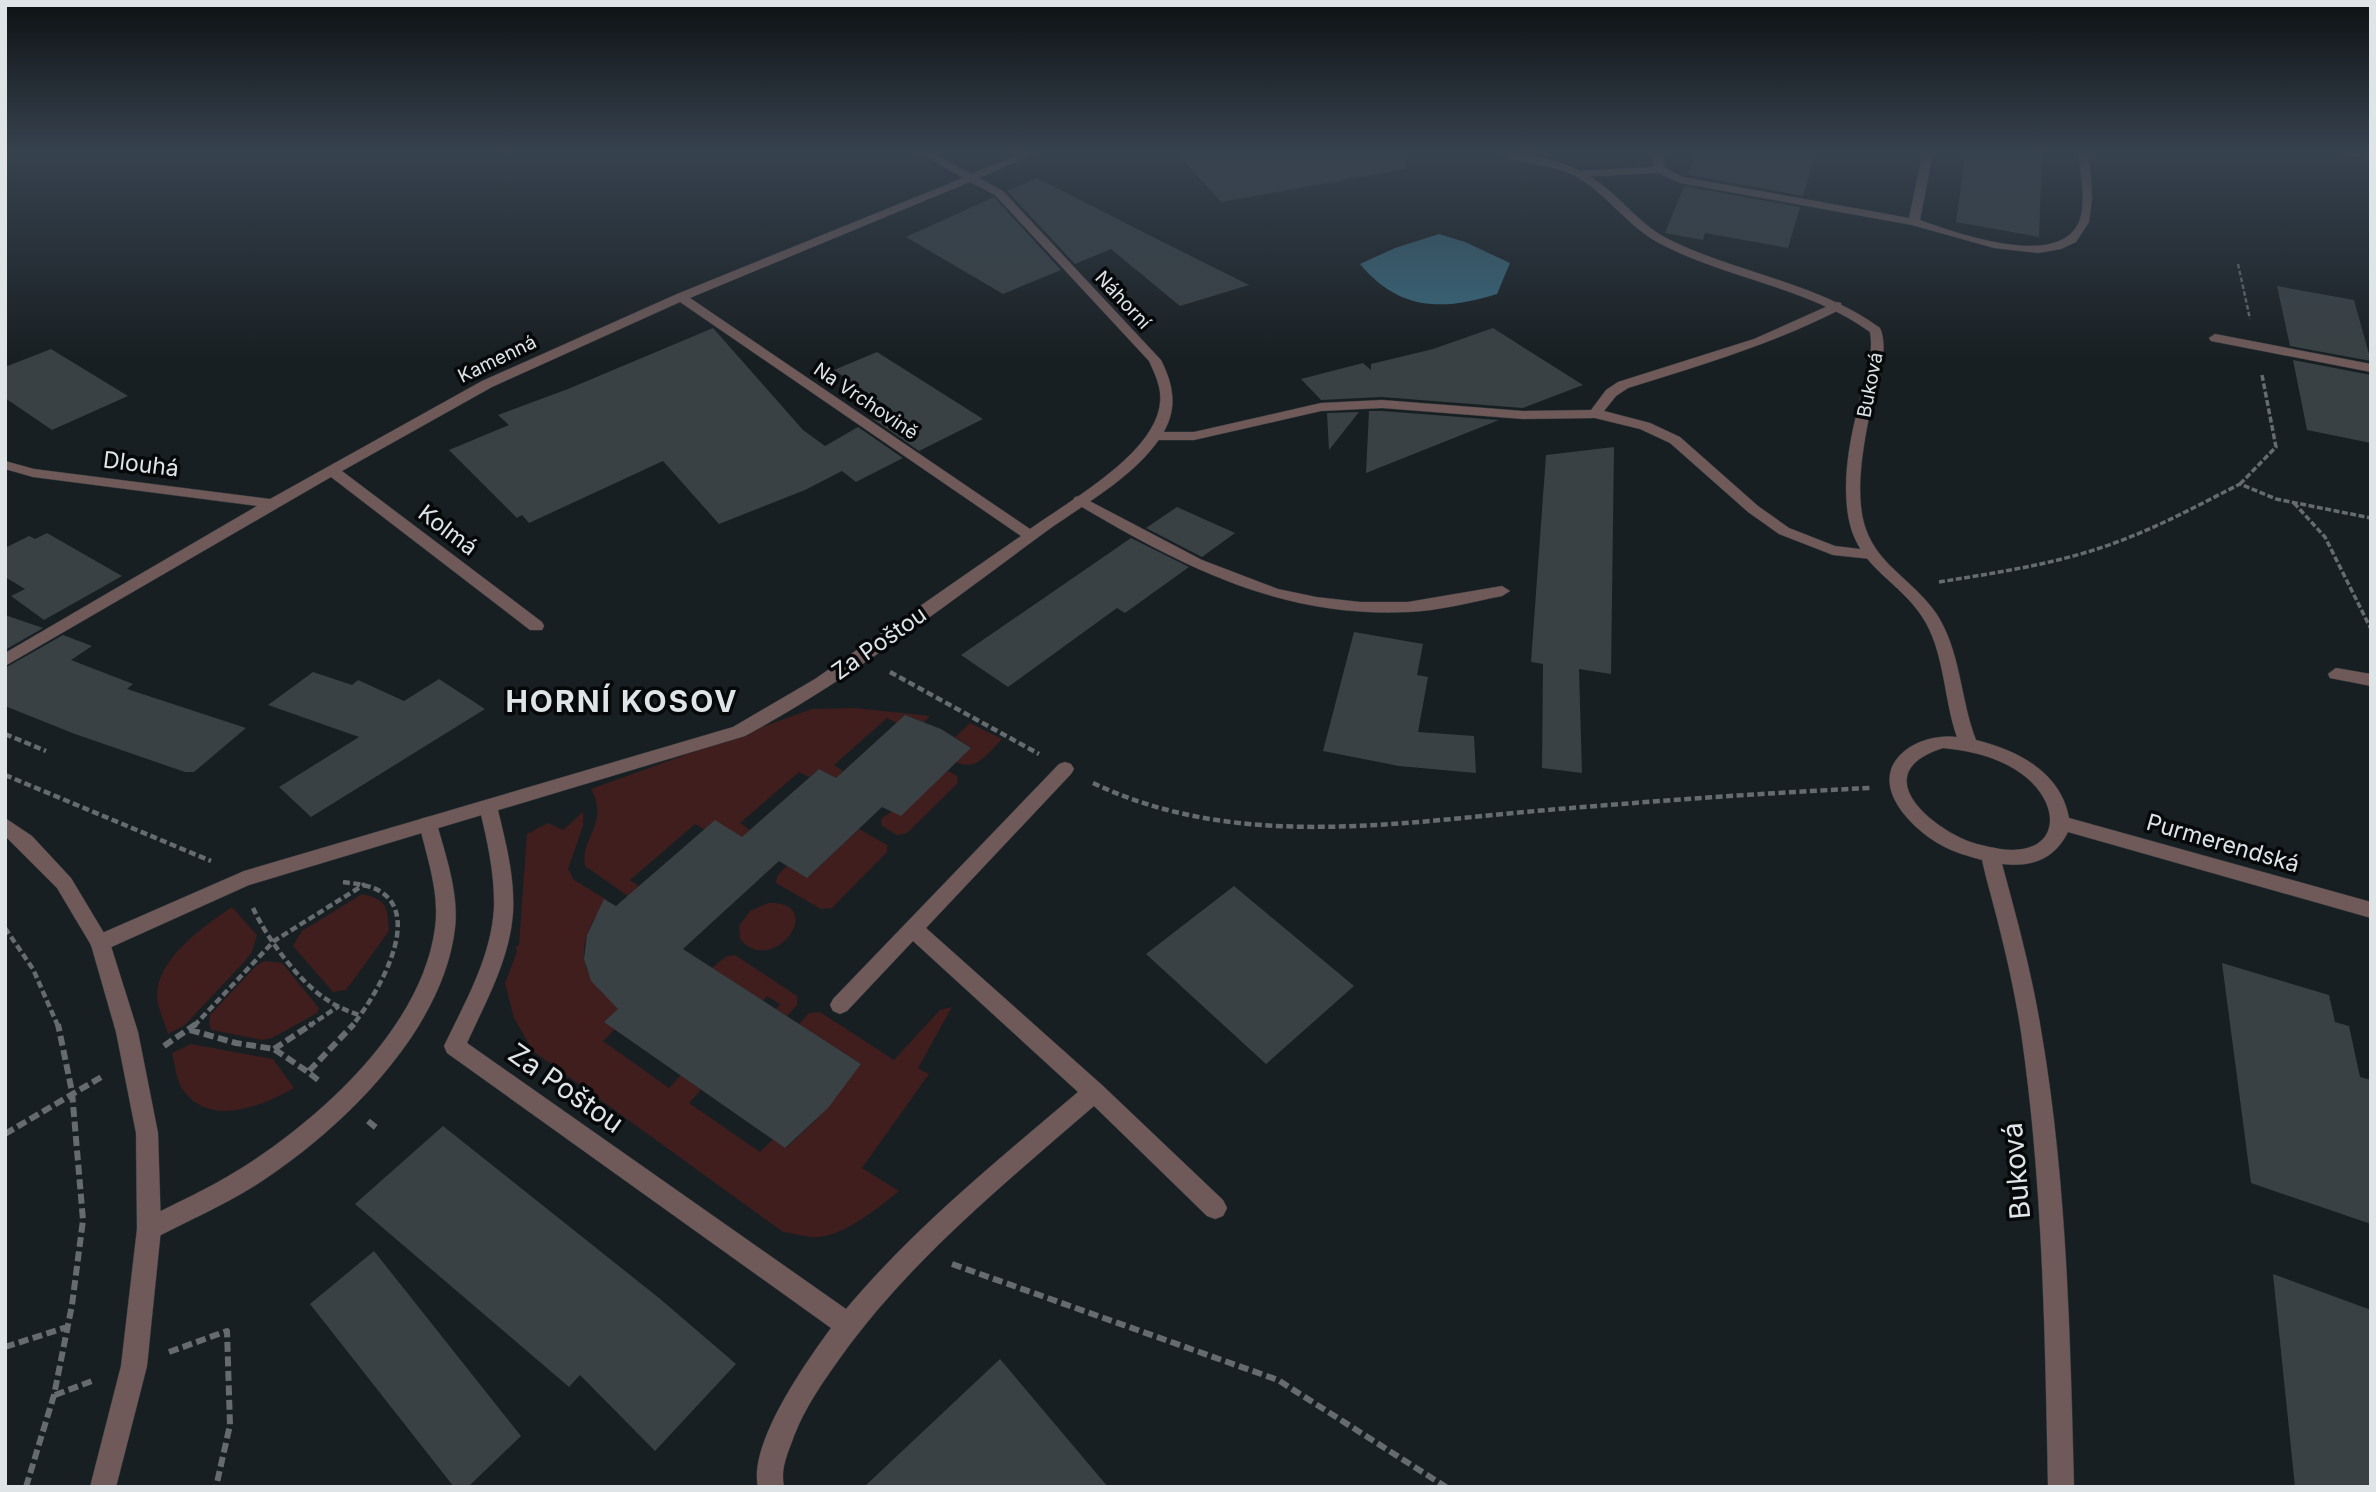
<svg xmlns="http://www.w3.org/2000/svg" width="2376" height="1492" viewBox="0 0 2376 1492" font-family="Inter,sans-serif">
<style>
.green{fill:#401e1d}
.water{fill:#386a7d}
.building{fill:#394144}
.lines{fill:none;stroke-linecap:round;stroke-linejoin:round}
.service-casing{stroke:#343b3d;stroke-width:1}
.minor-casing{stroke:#343b3d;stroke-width:1}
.tertiary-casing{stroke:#343b3d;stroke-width:1}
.path-far3{stroke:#656b6e;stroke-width:2.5;stroke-dasharray:4.5 2.5;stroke-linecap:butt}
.path-far2{stroke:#656b6e;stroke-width:3.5;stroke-dasharray:6 2.5;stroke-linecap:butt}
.path-far1{stroke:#656b6e;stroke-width:4.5;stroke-dasharray:7 3.5;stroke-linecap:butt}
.path{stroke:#656b6e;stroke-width:6;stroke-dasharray:10 4.5;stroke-linecap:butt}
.service{fill:#6f5a59;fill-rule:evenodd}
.minor{fill:#6f5a59;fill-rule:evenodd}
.tertiary{fill:#6f5a59;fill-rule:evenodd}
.labels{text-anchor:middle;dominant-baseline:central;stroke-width:7;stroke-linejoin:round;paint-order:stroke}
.far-street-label{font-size:19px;fill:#dfe4e6;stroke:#06080a}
.street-label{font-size:23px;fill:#dfe4e6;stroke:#06080a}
.near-street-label{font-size:28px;fill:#dfe4e6;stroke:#06080a}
.district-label{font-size:30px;font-weight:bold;letter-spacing:2px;fill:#dfe4e6;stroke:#06080a}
</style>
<rect width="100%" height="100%" fill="#181f22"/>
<path class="green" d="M855,708l75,8 -6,6 -19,-7 -8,8 -10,-5 -53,47 9,6 -7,7 -17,-9 -10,8 -10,-5 -59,51 10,7 -8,7 -27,-16 -10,9 -10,-6 -65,56 9,6 -11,10 -43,-30c-5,-30 25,-41 6,-77l221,-80z
M970,723l32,16c-14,14 -25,33 -46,23l15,-14 -16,-11z
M948,771l9,5 1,7 -51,50 -10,2 -15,-9 -1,-7z
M583,812v14l-15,43 6,11 33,20c-26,33 -35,67 0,97l17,-15 -9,47 -12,12 66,47 12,-13 20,15 -12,13 71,49 13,-13 13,9 33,-31 42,-53 -62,-40 10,-11 11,-1 74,48 46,-50 12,-3 -34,61 11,6 -67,94 37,23c-21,17 -59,49 -88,46 -9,-1 -19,-4 -28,-5l-250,-181 -19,-33 -9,-35 12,-31 -1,-5 3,-2 8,-111 21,-11 15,7z
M859,829l28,16v7l-55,56 -11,1 -45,-26 1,-7 10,-10 20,12z
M362,894c26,6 25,13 27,37l-43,59 -13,2 -40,-46 9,-15z
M768,903c62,-2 5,76 -28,36l-1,-13 11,-15z
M232,907l25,28 -5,17 -8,10 -59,63 -17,9c-3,-11 -10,-25 -11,-37 -1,-38 47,-71 75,-90z
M735,955l62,41v9l-10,11 -11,-7 4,-5 -13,-8 -4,5 -51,-33 13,-11z
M265,961l17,2 37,45 -2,5 -45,25 -10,2 -50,-10 -3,-6 1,-9 47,-50z
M191,1044l82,15 21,29c-32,18 -84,40 -111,2 -7,-9 -8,-26 -11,-37z"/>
<path class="water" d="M1439,234l26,8 45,21 -13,31c-54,17 -98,17 -137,-30l35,-16z"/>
<path class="building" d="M1176,152h228l2,17 -185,33z
M1697,152h119l-13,44 -115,-21z
M1966,152h76l-3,85 -83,-15z
M1037,178l110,56 102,51 -69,21 -69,-57 -36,15 -68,-73z
M1684,186l116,21 -12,41 -83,-15 -2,7 -38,-7z
M994,197l67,73 -58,24 -97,-57z
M2277,286l77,14 17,61 -81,-15z
M713,328l90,102 22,16 33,-19 45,31 -47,24 -14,-11 -37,19 -86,34 -56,-63 -134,62 -7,-8 -5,3 -68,-68 60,-25 -11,-10 70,-26z
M1493,328l90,57 -60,23 -141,-11 -61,3 -20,-21 62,-16 8,7v-6l62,-15z
M51,349l77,47 -76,34 -47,-32v-31z
M877,352l106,67 -64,32 -46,-32 18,-10 -57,-39z
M2293,360l78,15v68l-64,-13z
M1369,411h13l117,9 -133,53z
M1359,412l-30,38 -2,-37z
M1614,447l-3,227 -32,-5 3,104 -40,-5 1,-104 -12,-2 15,-207z
M1177,507l58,26 -33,24 -56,-29z
M47,533l75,43 -78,44 -33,-24 14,-7 -20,-12v-29l24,-12 6,3z
M1131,538l58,29 -64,46 -8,-5 -109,79 -47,-32z
M5,615l38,13 -38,22z
M1354,632l69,12 -6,31 11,2 -10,55 56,4 2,37 -77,-7 -76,-15z
M63,635l29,11 -21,14 62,24 -6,5 119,39 -52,44h-9l-110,-38 -70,-28v-38z
M313,672l39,13 6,-5 46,21 35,-22 46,30 -174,108 -32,-30 80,-50 -91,-32z
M905,715l36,14 30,19 -70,68 -19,-9 -75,71 -28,-17 -96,88 178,115 -33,44 -43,40 -181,-126 14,-13 -27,-28 -7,-22 3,-24 17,-36 12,7 99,-86 27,17 77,-68 17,9z
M1234,886l120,100 -88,78 -120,-110z
M2222,963l107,32 6,27 14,4 11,51 11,3v144l-120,-41z
M443,1126l216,172 77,66 -81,87 -75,-76 -11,12 -214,-183z
M374,1251l147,185 -53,51h-14l-144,-183z
M2273,1274l98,36v177h-76z
M1000,1359l108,128h-244z"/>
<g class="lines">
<g class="service-casing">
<path id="service" d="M1656,152h10l-4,7 3,9 18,9 226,41 14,-66h10l-13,68c36,13 138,50 159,2 8,-20 1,-49 0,-70h10l3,46 -3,24 -13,20 -15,7 -23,4 -44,-5 -82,-23 -232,-42 -22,-10 -78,4 -5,-3 5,-3 74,-4 -2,-8z
M2347,152l24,2v6l-23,-6z
M1837,302l4,1v6c-68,35 -140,56 -213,79l-12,8 -12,15 46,12 30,14 78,69 31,22 46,18 41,5 3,3 -8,5 -38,-4 -54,-21 -31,-22 -78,-69 -30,-14 -45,-11 -72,1 -141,-11 -61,3 -127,29h-39l-7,-4 7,-4h39l127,-29 61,-3 141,11 68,-1 15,-20 12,-8 136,-43z
M1080,496l122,64 76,29 38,8 44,5h48l94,-16 8,5 -8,5c-31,6 -63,15 -94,16 -128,6 -226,-46 -333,-109l-2,-3 2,-3z
M1065,762l6,2 3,5 -3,5 -145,154 176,157 121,115 4,8 -4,8 -8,3 -8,-3 -113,-110c-90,78 -184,154 -254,252 -17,24 -35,49 -46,78 -6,17 -14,32 -10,51h-26c-10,-43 48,-125 73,-159l-384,-275 -3,-7c21,-44 47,-88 50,-138 1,-34 -7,-68 -15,-102l3,-5h12l3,5c8,34 18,70 16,106 -3,47 -27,89 -46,131l379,266c69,-82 151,-148 232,-217l-165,-151 -66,70 -7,3 -7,-3 -3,-6 3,-6 226,-235z
M428,817l7,2 2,5c9,33 22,69 18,104 -12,104 -115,203 -199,257 -32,20 -66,35 -99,52l-8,4 -8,-4 -4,-8 4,-8c33,-17 67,-32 99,-52 80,-50 182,-142 195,-241 5,-34 -8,-71 -16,-104l2,-5z"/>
</g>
<g class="minor-casing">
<path id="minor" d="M918,152h13l40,22 54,-22h14l-60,26 24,13 158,169c13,26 17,49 1,75 -25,40 -76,68 -114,95 -98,72 -196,148 -303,206l-496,149 -142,64 -7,2 -7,-2 -3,-6 3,-6 151,-66 489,-144 82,-48 206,-143 -341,-234 -188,85 -150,84 200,151 2,4 -2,4h-12l-199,-153 -326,189v-13l252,-147 -224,-29 -28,-8v-8l29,8 236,30 212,-118 195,-87 286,-116zM970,182l25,13 154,166c6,13 13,27 11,42 -5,51 -91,98 -130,126l-340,-231z
M1494,152c42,0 86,12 118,41 19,17 35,36 58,47 67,33 149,43 210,88 11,24 -7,68 -12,94 -5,27 -10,57 -7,85 6,55 47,66 75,106 25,38 24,86 40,127 41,10 85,32 93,78l302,84v16l-303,-86c-14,28 -36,35 -66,32 15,55 30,110 39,166 26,151 29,304 33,457h-26c-3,-152 -5,-305 -27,-455 -8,-52 -21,-104 -35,-155l-4,-17c-14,-4 -29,-8 -41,-15 -34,-19 -78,-67 -31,-98 13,-8 31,-12 47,-10 -13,-37 -12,-79 -31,-114 -26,-46 -73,-53 -79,-116 -4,-38 5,-76 14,-112 5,-21 13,-41 9,-63 -61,-45 -144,-53 -211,-89 -34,-18 -54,-53 -88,-69 -22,-10 -62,-12 -77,-22zM1943,748c30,3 60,10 84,30 38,33 29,79 -27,71 -16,-3 -31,-6 -45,-14 -42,-23 -78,-66 -12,-87z
M2215,334l156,30v8l-160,-31 -2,-3z
M2336,668l35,6v12l-41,-8 -2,-4z"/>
</g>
<g class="tertiary-casing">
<path id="tertiary" d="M5,818l27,18 39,42 39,65 28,89 20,101 3,96 -14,137 -31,121h-26l31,-121 16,-137 -1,-96 -20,-101 -25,-87 -34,-57 -52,-52z"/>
</g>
<path class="path-far3" d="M2238,264l12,55"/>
<path class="path-far2" d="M2240,484l36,-37 -14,-72
M2294,503l31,34 46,92
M1939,582c55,-9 111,-17 164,-35 48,-16 92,-40 137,-63l36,15 95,19"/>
<path class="path-far1" d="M890,672l149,82
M5,734l41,17
M5,775l206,86
M1093,783c143,68 302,40 454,27 108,-9 215,-17 323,-22
M343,882c14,2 30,3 41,12 37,29 -10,105 -32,132
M253,908c13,29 46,74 73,91 10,8 23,12 35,17
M5,928l28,41 25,57
M194,1026l80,-85 91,-57
M309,1026l30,-20"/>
<path class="path" d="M190,1030l46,13 38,6 34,23
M164,1046l32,-22
M274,1049l38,-25
M318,1080l-10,-8 46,-48
M368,1121l11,9
M5,1134l98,-58
M952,1264l326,116 168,107
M5,1347l62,-20
M169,1352l58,-21 3,94 -14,62
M55,1395l37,-14
M26,1487l28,-92 18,-90 11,-85 -11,-128 -14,-68"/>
<use href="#service" class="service"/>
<use href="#minor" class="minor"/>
<use href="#tertiary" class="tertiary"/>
</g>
<linearGradient id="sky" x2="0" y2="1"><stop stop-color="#0d1113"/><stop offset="0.42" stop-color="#37424f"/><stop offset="1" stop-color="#37424f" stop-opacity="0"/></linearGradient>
<rect width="2376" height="361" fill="url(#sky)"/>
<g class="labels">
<g class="far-street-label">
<text transform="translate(1123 300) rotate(47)">Náhorní</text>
<text transform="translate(497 359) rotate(-26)">Kamenná</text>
<text transform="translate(1870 385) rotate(-79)">Buková</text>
<text transform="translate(866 401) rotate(34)">Na Vrchovině</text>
</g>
<g class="street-label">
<text transform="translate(141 464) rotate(7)">Dlouhá</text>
<text transform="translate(448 530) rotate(37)">Kolmá</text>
<text transform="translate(879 643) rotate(-35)">Za Poštou</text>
<text transform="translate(2223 843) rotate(16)">Purmerendská</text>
</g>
<g class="near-street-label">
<text transform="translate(566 1088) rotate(35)">Za Poštou</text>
<text transform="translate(2016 1171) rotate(-95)">Buková</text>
</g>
<g class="district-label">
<text x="622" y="701">HORNÍ KOSOV</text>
</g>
</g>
<rect width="2376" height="1492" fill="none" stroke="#dfe4e6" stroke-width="14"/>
</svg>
